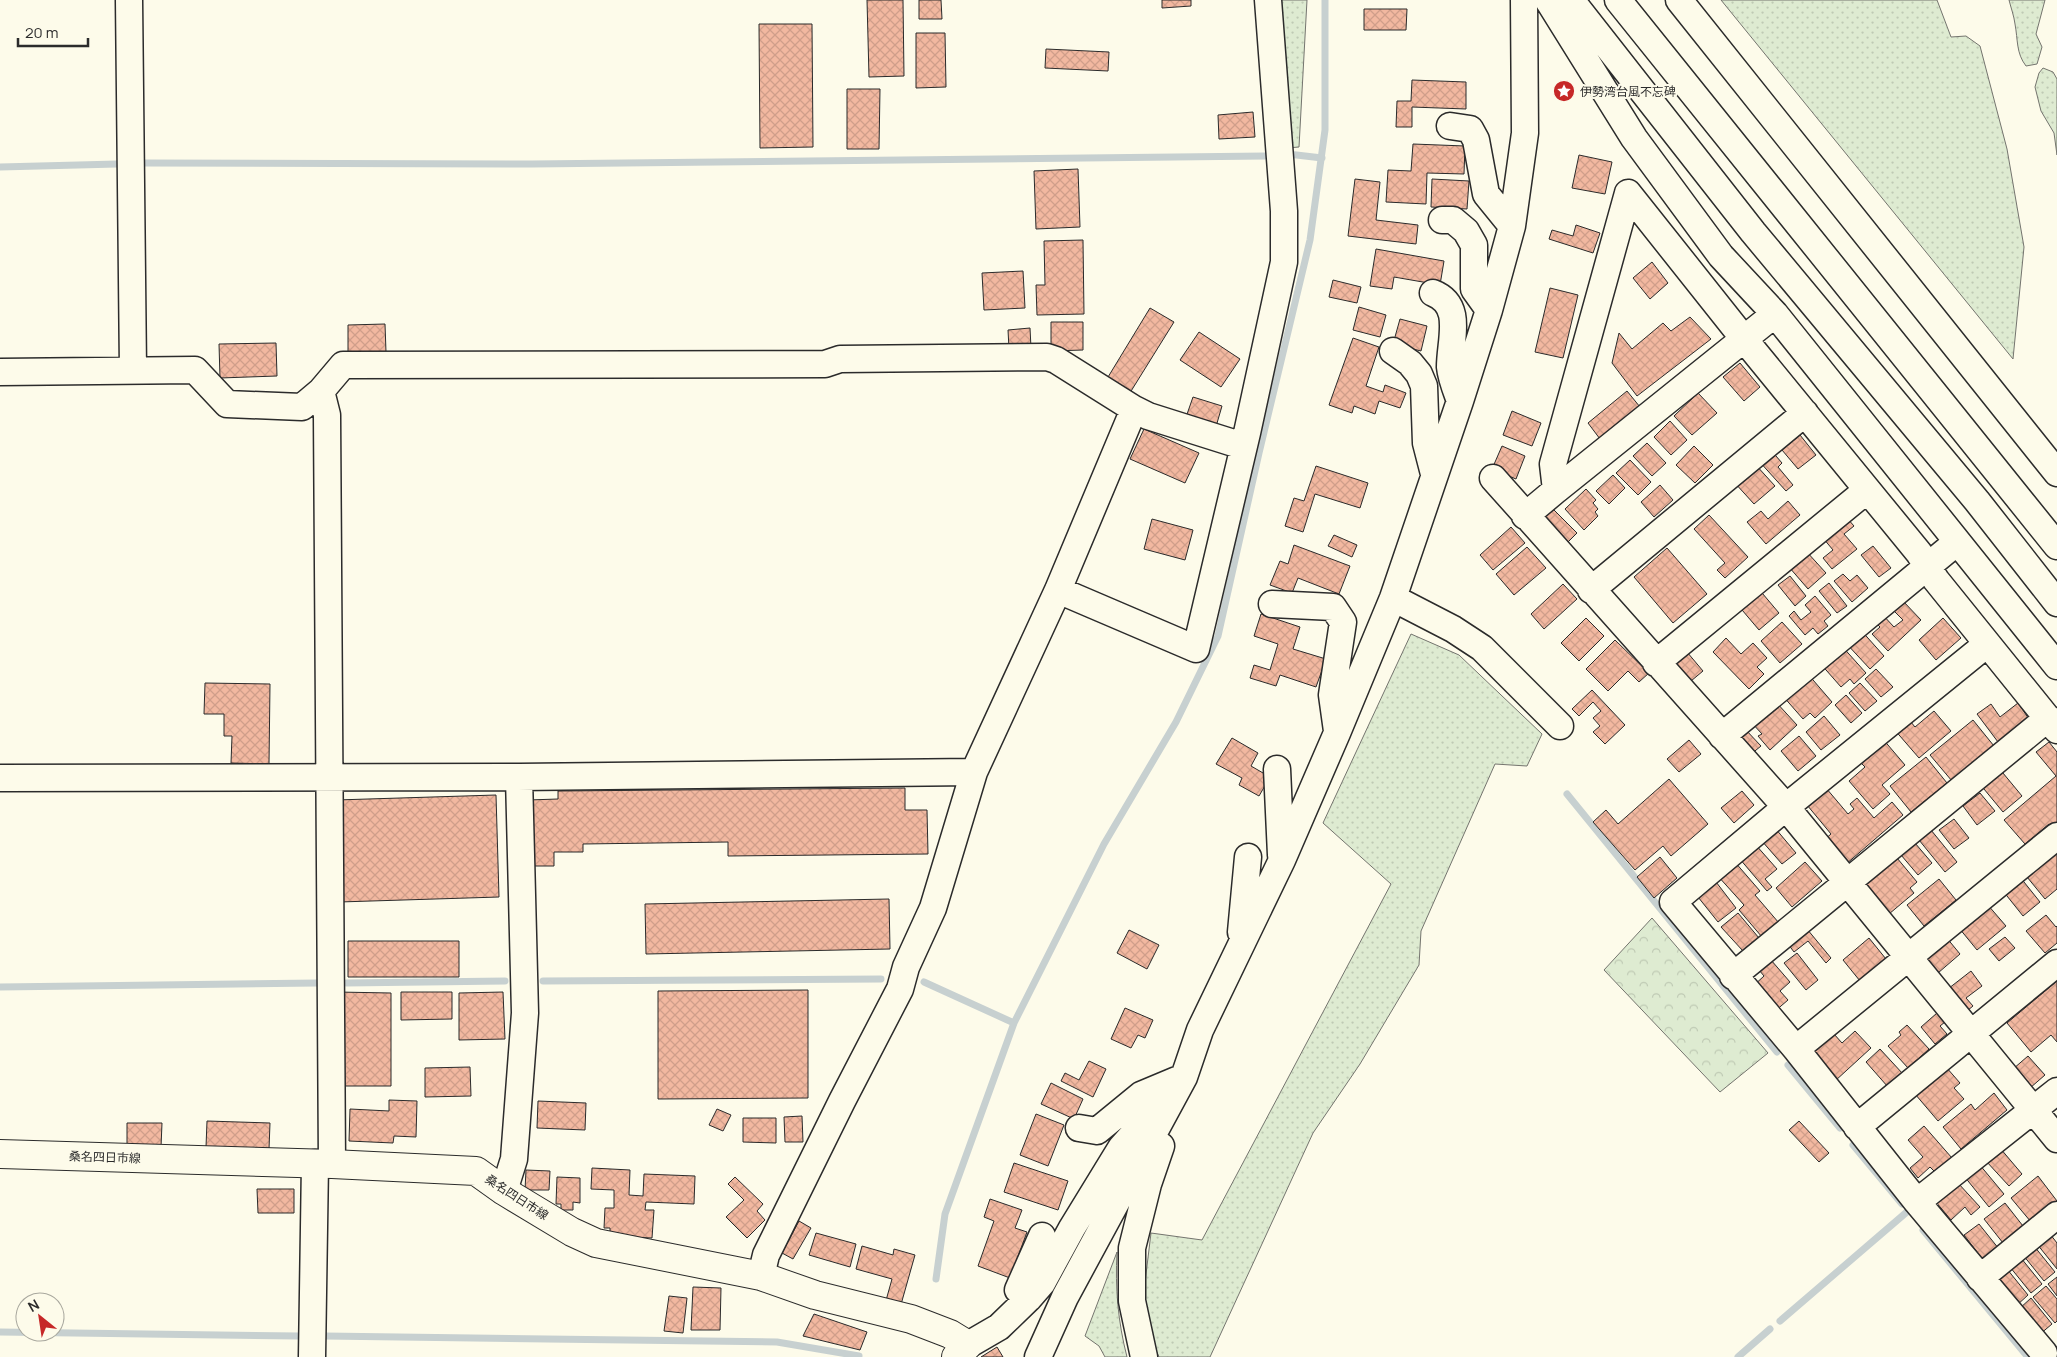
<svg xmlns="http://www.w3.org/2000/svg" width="2057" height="1357" viewBox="0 0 2057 1357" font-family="Manrope,'Noto Sans JP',sans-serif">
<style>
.grass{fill:url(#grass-dots);stroke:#74746e}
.forest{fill:url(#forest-crowns);stroke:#74746e}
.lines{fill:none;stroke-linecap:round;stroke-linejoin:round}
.stream{stroke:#c7d0d0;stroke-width:7}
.building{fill:url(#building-cross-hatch);stroke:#2b2b2b}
.minor-casing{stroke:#2b2b2b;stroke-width:29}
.major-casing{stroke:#2b2b2b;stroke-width:30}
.minor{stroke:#fdfbea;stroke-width:26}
.major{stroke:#fdfbea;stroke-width:28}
.labels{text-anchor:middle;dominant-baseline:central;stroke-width:4;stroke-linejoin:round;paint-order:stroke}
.poi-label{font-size:12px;fill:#2b2b2b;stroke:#fdfbea;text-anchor:start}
.street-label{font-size:12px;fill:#2b2b2b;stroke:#fdfbea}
</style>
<defs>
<pattern id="grass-dots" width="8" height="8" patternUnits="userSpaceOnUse" patternTransform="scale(1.25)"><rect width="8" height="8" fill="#deebd1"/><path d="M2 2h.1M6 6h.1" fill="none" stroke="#bfcab4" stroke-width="1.8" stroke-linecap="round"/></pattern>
<pattern id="forest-crowns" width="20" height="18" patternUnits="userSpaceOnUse" patternTransform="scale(1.25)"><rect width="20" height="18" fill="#deebd1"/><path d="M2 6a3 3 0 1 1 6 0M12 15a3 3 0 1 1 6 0" fill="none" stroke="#bfcab4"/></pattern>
<pattern id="building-cross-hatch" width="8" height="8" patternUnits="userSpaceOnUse" patternTransform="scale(1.25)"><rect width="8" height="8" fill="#f2b8a0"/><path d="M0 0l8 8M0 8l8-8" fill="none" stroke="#d09e8a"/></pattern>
</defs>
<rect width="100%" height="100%" fill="#fdfbea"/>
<path class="grass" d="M1278,0h29l-8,147 -12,1z
M1721,0h216l14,37 15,-1 14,10 27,103 17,98 -11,112z
M2009,0h36l-9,34 6,13 -5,17 -11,2c-10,-13 -8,-26 -11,-42 -1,-8 -4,-16 -6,-24z
M2043,68l10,4 4,7v76l-3,-22 -13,-22 -6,-24 4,-14z
M1411,634l48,21 83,79 -15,32 -32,-2 -74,167 -2,34 -59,99 -47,69 -103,224h-51l-7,-15 -9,-43 8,-66 51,7 189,-356 -68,-61z
M1117,1252c-2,36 1,70 10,105h-22l-6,-11 -14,-10z"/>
<path class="forest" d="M1652,918l116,135 -48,39 -116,-122z"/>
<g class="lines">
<path class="stream" d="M1288,154l34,4
M144,163l388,1 733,-8
M0,167l117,-3
M1567,794l210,258
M543,981l338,-2
M924,982l90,41
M346,983l159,-2
M0,987l317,-4
M1788,1065l52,63
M1853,1145l49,59
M1923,1230l104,126
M936,1279l9,-65 69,-191 90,-179 72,-122 42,-86 41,-183 51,-213 15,-110v-130
M1780,1321l128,-110
M0,1332l299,4
M325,1336l452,6 82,14
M1738,1357l32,-28"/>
</g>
<path class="building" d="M867,0h36l1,76 -35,1z
M919,0h22l1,19h-23z
M1162,0h29v6l-29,2z
M1364,9h43l-1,21h-42z
M759,24h53l1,123 -53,1z
M916,33h29l1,54 -30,1z
M1046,49l63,3 -1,19 -63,-3z
M1412,80l54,2v27l-54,-2v20h-16l1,-26h14z
M847,89h33l-1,60h-32z
M1253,112l2,25 -36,2 -1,-24z
M1413,144l52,2 -1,28 -37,-1 -1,31 -40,-2 2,-32 23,1z
M1579,155l33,7 -7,32 -33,-6z
M1078,169l2,58 -44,2 -2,-58z
M1355,179l25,3 -4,38 42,5 -2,19 -68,-8z
M1432,179l37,2 -2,28 -36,-2z
M1576,225l24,8 -7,20 -44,-14 3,-9 21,6z
M1083,240l1,74 -47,1 -1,-30h9l-1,-44z
M1376,249l68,12 -4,24 -46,-8 -2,12 -22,-3z
M1652,262l16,21 -18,16 -17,-21z
M1023,271l2,37 -41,2 -2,-37z
M1333,280l28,7 -4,16 -28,-6z
M1550,288l28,7 -15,63 -28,-6z
M1359,307l27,8 -6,22 -27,-7z
M1150,308l24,14 -46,74 -23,-14z
M1690,317l21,22 -74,57 -25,-33 7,-30 13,16 31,-26 8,8z
M1400,319l27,7 -6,25 -28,-7z
M1051,322h32v28l-32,1z
M385,324l1,28 -38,1v-28z
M1030,328l1,20 -22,1 -1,-19z
M1199,332l41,27 -19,28 -41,-27z
M1353,338l26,9 -13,39 17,6 2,-7 21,8 -6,15 -21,-7 -4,13 -21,-8 -2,7 -23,-8z
M276,343l1,33 -57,2 -1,-34z
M1740,363l20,24 -16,14 -21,-24z
M1627,391l13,16 -40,32 -12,-16z
M1698,393l19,20 -25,22 -18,-19z
M1193,397l29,9 -7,24 -30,-10z
M1512,411l29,12 -9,23 -29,-11z
M1670,421l17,19 -16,15 -17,-18z
M1144,429l55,24 -14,30 -55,-24z
M1800,435l16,20 -18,14 -16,-19z
M1647,443l19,20 -14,13 -19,-20z
M1502,446l23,10 -9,23 -24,-10z
M1694,446l19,19 -18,18 -19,-18z
M1770,449l12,14 -4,4 15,18 -7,6 -28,-31z
M1630,460l21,22 -13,13 -22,-22z
M1755,464l20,22 -21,18 -20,-22z
M1316,466l52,17 -8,25 -45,-14 -12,38 -18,-6 9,-28 10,3z
M1613,475l12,13 -16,16 -13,-13z
M1660,485l13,15 -19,17 -13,-15z
M1586,489l10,11 -3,3 5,6 -3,3 3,4 -14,14 -19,-21z
M1788,501l12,14 -34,29 -19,-22 14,-11 7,8z
M1553,509l24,24 -11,11 -24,-24z
M1709,515l39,42 -23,21 -8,-8 8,-7 -31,-34z
M1847,518l7,8 -10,8 13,15 -25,20 -9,-11 10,-8 -10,-12z
M1152,519l41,11 -8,30 -41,-11z
M1511,527l14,16 -32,27 -13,-15z
M1334,535l23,10 -5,12 -24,-11z
M1294,545l56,21 -11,28 -41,-16 -6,15 -22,-8 10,-24 8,3z
M1873,546l18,22 -12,9 -18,-22z
M1527,547l19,21 -32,27 -18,-21z
M1667,548l40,46 -34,29 -39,-46z
M1806,551l20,22 -18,16 -19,-22z
M1843,574l7,7 7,-6 11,13 -16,14 -18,-21z
M1790,576l16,20 -11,10 -17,-21z
M1829,583l18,23 -10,7 -18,-22z
M1563,584l14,15 -33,30 -13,-15z
M1757,587l22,26 -20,17 -22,-26z
M1815,596l16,19 -7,6 4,5 -10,8 -5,-6 -8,7 -16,-19 5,-5 7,9 10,-8 -6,-7z
M1903,601l18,19 -33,31 -16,-17 8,-7 -7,-7 8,-7 13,14 9,-7 -10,-10z
M1261,614l39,13 -7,22 33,10 -10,28 -36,-12 -4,11 -26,-8 4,-13 16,5 8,-26 -24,-8z
M1586,618l18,18 -25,25 -18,-18z
M1943,618l18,20 -25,22 -17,-20z
M1782,622l20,22 -22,19 -19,-22z
M1859,628l25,28 -14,13 -26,-28z
M1726,638l15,16 12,-11 14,15 -10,9 7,7 -15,15 -36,-37z
M1615,640l34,33 -10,9 -11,-11 -20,20 -22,-22z
M1840,644l26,29 -12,11 -4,-5 -9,8 -22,-25z
M1687,652l16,19 -18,15 -16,-19z
M1876,669l17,18 -12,10 -16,-18z
M1807,673l25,29 -17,16 -5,-5 -7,6 -21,-24z
M205,683l65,1 -1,80 -38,-1 1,-27h-8v-22h-20z
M1860,683l17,18 -12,10 -16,-18z
M1592,690l33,35 -20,19 -12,-12 7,-6 -7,-8 8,-7 -8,-9 -14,14 -7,-7z
M1846,695l16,18 -11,10 -16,-18z
M1775,701l22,24 -27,25 -12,-14 4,-2 -11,-12z
M2018,703l11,16 -31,23 -21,-28 14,-10 9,13z
M1934,711l17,20 -32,27 -26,-30 13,-12 9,11z
M1824,716l16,19 -19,15 -15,-18z
M1973,720l21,26 -42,35 -22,-26z
M1745,729l16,17 -11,9 -16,-17z
M1799,736l17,20 -18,15 -17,-20z
M1232,738l26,15 -7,13 19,11 -11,19 -20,-11 3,-7 -26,-14z
M1882,738l23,27 -23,20 8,9 -17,15 -24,-28 16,-14 -7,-7z
M1689,740l12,14 -22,18 -12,-13z
M2049,742l8,10v75l-4,3 -4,-6 -24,20 -21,-24 52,-44 -20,-24z
M1926,757l21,26 -36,29 -21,-26z
M1998,767l24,29 -19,16 -24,-29z
M1669,779l39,45 -37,32 -8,-10 -28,24 -42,-48 13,-12 12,14z
M905,788v22h22l1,44 -200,2v-14l-145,2v8h-29v14h-25l-1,-66 30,-1v-8z
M1826,788l22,26 6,-5 -4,-5 7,-6 17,20 18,-16 11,13 -58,50 -21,-25 7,-6 -24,-29z
M1742,791l12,14 -20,18 -13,-15z
M1980,793l15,18 -18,14 -14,-19z
M496,795l3,102 -160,5 -3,-102z
M1954,819l15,19 -15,11 -15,-19z
M1775,828l21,25 -14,11 -21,-24z
M1931,830l26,32 -12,10 -26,-32z
M1915,843l17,20 -14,12 -17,-20z
M1755,844l22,25 -12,10 7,8 -5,4 -28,-33z
M2057,851v38l-12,10 -18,-22z
M1660,857l17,21 -23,20 -17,-21z
M1897,858l20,24 -7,6 4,5 -25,21 -24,-30z
M1734,861l26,30 -5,4 24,28 -17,14 -23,-27 5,-5 -27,-30z
M1805,862l17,19 -30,26 -16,-19z
M2020,877l20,25 -17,14 -20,-25z
M1713,878l23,30 -18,14 -24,-30z
M1939,879l17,21 -32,26 -17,-21z
M889,899l1,50 -244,5 -1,-50z
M1987,904l19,22 -29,24 -18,-22z
M1738,913l21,25 -16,13 -22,-24z
M2046,915l10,12 1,-1v17l-12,10 -19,-22z
M1807,929l24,29 -5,5 -18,-22 -14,11 -6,-8z
M1129,930l30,15 -12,24 -30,-16z
M1946,937l14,17 -22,19 -15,-17z
M2005,937l10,11 -16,13 -10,-12z
M1869,938l17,21 -26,22 -17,-21z
M348,941h111v36h-111z
M1797,953l21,27 -12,10 -22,-27z
M1771,960l19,22 -10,9 8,9 -14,12 -22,-25 12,-11 -5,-6z
M1971,971l11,15 -16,12 7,8 -11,9 -18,-23z
M2057,981v61l-6,-7 -20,17 -24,-29z
M808,990v108l-150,1v-108z
M337,992l54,1v93h-54z
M401,992h51v27l-51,1z
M503,992l2,47 -46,1v-47z
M1125,1008l28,12 -8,18 -7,-3 -7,13 -20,-9z
M1937,1013l8,9 -5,4 7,8 -12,10 -14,-17z
M1907,1025l22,24 -21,19 -20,-22 13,-11 -2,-3z
M1855,1031l16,17 -36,33 -24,-27 23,-20 8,9z
M1880,1049l23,25 -15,13 -22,-25z
M2028,1056l17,19 -15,13 -17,-19z
M1089,1061l17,8 -13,28 -32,-16 4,-8 14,7z
M470,1067l1,29 -46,1v-29z
M1946,1067l14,16 -6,5 10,11 -26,22 -23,-27z
M1051,1083l32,16 -9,20 -33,-15z
M1994,1093l13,17 -46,39 -18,-22 28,-23 4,6z
M389,1100l28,1 -1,36 -22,-1 -1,7 -44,-2 1,-32 39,2z
M538,1101l48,2 -1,27 -48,-2z
M717,1109l14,6 -8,16 -14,-6z
M1036,1114l28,11 -16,41 -28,-11z
M802,1116l1,26h-18l-1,-25z
M743,1118h33v25l-33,-1z
M207,1121l63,2 -1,26 -63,-2z
M1799,1121l30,32 -10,9 -30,-32z
M127,1123h35l-1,24h-34z
M1924,1126l28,32 -17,14 -5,-5 -12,11 -8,-10 13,-11 -15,-17z
M2000,1148l22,26 -13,12 -23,-25z
M1014,1163l54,18 -10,29 -54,-18z
M1979,1164l25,30 -15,13 -25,-31z
M592,1168l38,2 -1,25 14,1 1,-22 51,2 -1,28 -48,-2 -1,8h9l-2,28 -42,-2v-8h-6l1,-20h9v-18l-23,-1z
M526,1170l24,1 -1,19h-24z
M2038,1176l19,25 -26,21 -20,-24z
M557,1177l23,1v25l-7,-1v8h-12v-6h-5z
M735,1177l28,27 -6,7 8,9 -18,18 -21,-21 18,-17 -16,-16z
M1958,1183l22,24 -9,8 -6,-8 -14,13 -15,-18z
M257,1189h37v24h-36z
M990,1199l32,11 -7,18 12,4 -17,46 -32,-12 16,-45 -10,-4z
M2005,1203l18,23 -20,17 -19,-24z
M799,1221l12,7 -18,31 -11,-6z
M1979,1224l20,25 -15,12 -20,-26z
M816,1233l40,11 -6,23 -41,-12z
M2050,1234l7,9v26l-20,-25z
M862,1246l31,9 1,-6 21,6 -15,53 -15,-4 7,-25 -36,-10z
M2034,1246l21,26 -11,9 -21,-26z
M2021,1258l21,26 -11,9 -21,-26z
M2007,1269l21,26 -12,11 -22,-26z
M2057,1277v19l-9,-12z
M2046,1286l11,13v22l-2,2 -22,-26z
M693,1287l28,1 -1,42h-29z
M669,1296l18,2 -4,35 -19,-2z
M2031,1298l21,26 -13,11 -20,-26z
M814,1314l53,18 -7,18 -57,-14z
M997,1347l6,10h-22z"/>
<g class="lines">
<g class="minor-casing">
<path id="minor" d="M129,0l4,370
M1548,0l86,138 87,118 54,58 282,352
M1571,0l182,232 224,269 80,102
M1618,0l439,546
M1679,0l378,473
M1450,126l20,3 6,11 10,54 26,32
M1628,193l116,146 175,214 17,27 121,150
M1442,220h11l13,11 8,14v44l15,21
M1433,293c31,12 17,47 17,74 1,11 6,23 10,34
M1393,351l17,12 9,11 5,12 2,57 8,31
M0,372l195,-2 32,34 75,3 19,-16
M1134,409l14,7 95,30
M1493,478l293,329 271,332
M1556,490l219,-176
M1525,516l31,-26 -3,-26 75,-271
M1058,590l138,59 51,-216 37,-171v-51l-16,-211
M1591,590l214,-177
M1393,598l60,31 29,19 78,78
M1272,604l61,3 10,15 -11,73 5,36
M1987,644l-201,163 -113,95 123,147 121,153 127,151
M1656,663l211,-173
M1722,736l235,-194
M1277,769l4,86
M0,778l519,-1 455,-5
M1241,932l7,-75
M1733,976l315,-258
M1796,1049l261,-213
M1857,1127l200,-164
M1079,1128l18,3 44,-36 43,-18
M332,1164l-5,-749 -6,-24 22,-26 482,-1 15,-5 207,-2 9,3 78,49 -76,181 -84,182 -41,136 -27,59 -6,22 -58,112 -76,154 -5,21
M504,1191l10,-32 11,-146 -6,-236
M1917,1202l140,-111
M1980,1278l77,-63
M1029,1298l-11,-8 24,-54
M968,1345l31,-18 30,-29 13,-15 30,-55 49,-80 35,-39
M312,1357l3,-194
M1038,1357l27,-60 119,-220 16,-47 82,-170 55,-127 56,-135 67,-197 29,-91 23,-84 13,-93 -1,-133
M1144,1357l-12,-56v-53l16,-64 13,-38"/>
</g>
<g class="major-casing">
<path id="major" d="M0,1154l332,10 144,7 28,20 68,41 24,11 165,33 54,19 96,24 39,15 18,11 -12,12"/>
</g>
<use href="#minor" class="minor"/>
<use href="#major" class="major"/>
</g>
<defs>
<g id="sight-disc" transform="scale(1.125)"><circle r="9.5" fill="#c62828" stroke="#fdfbea"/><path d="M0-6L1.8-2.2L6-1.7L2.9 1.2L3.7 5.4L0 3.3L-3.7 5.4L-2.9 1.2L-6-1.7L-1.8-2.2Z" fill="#fff"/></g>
</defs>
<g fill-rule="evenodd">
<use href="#sight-disc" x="1564" y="91"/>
</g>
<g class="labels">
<g class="poi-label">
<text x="1580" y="91">伊勢湾台風不忘碑</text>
</g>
<g class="street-label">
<text transform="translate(105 1157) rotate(2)">桑名四日市線</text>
<text transform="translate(517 1197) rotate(33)">桑名四日市線</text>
</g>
</g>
<g transform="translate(40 1317) rotate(330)"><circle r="24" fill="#fdfbea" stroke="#a9a89e"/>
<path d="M0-4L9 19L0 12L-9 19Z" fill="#c62828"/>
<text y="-8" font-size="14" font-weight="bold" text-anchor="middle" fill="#2b2b2b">N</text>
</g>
<path d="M18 38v8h70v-8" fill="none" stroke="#2b2b2b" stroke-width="2.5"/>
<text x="25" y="38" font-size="15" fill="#2b2b2b" stroke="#fdfbea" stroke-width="4" paint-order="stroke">20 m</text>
</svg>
